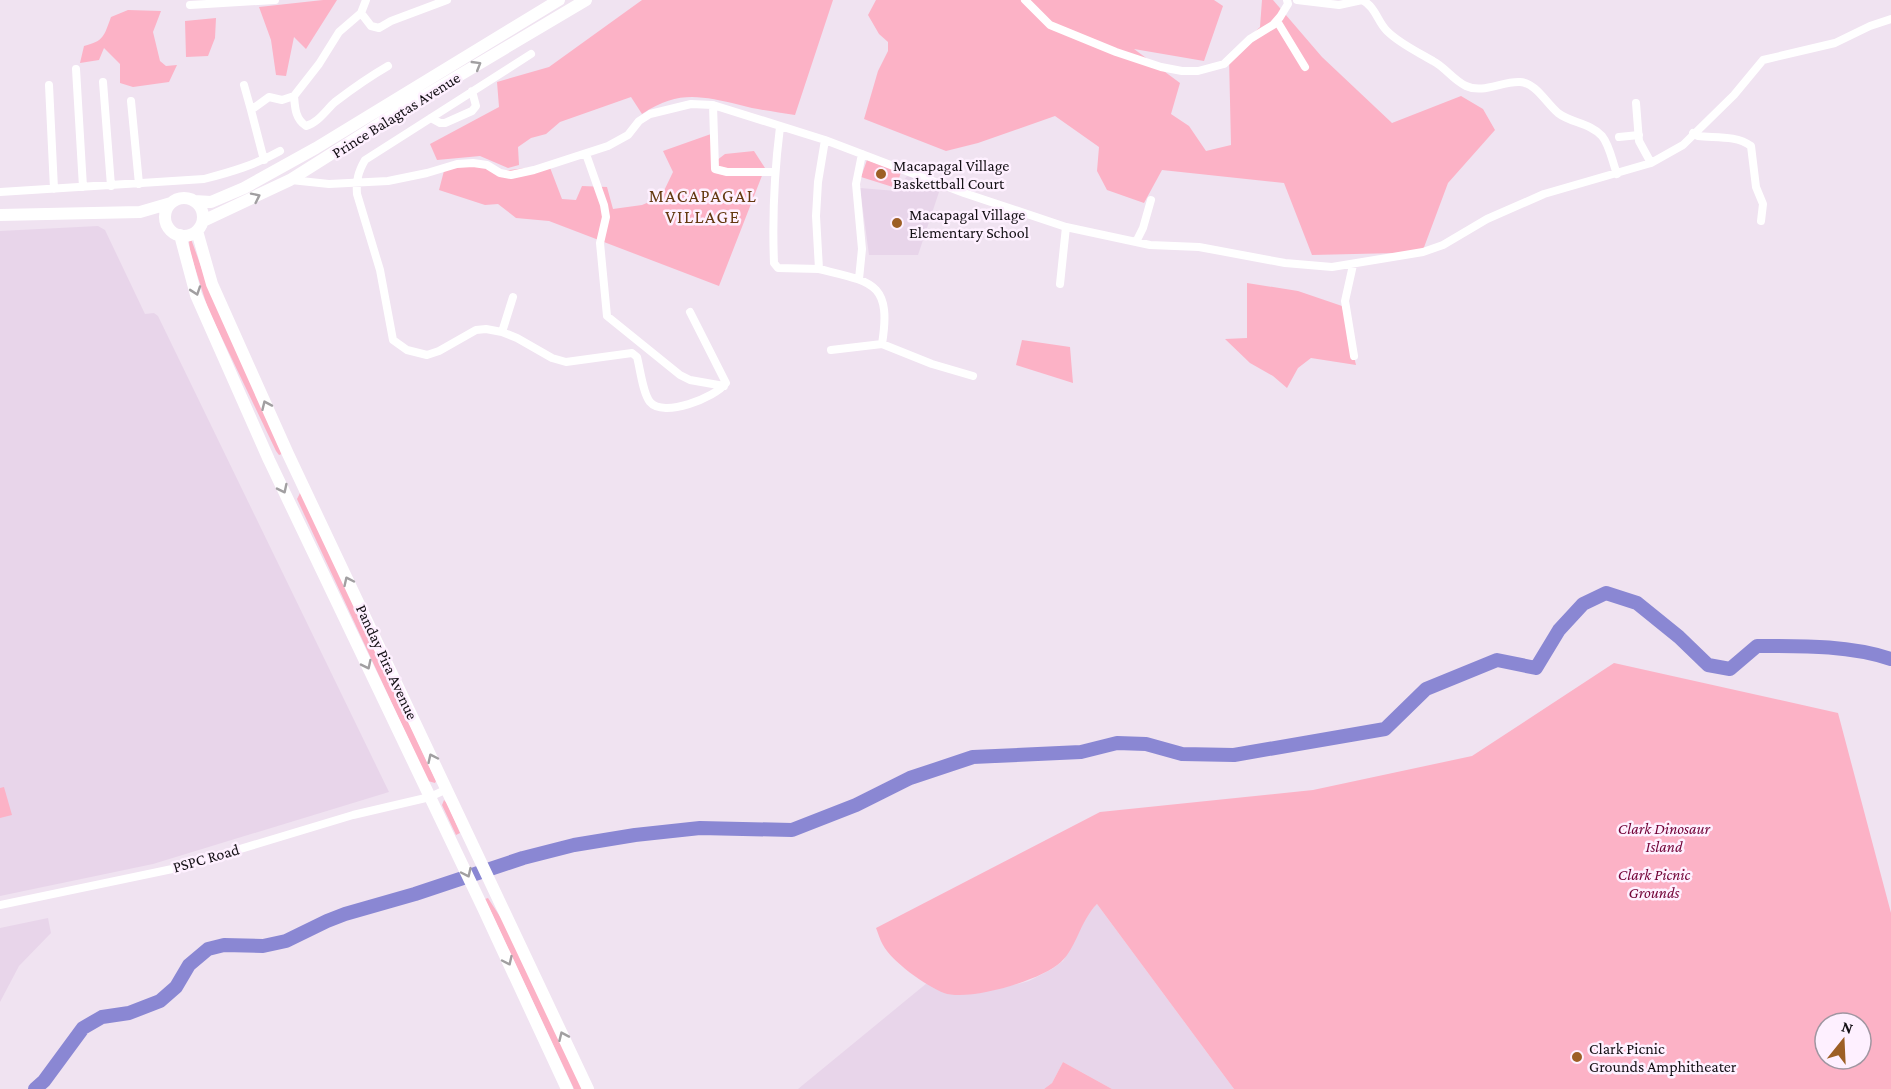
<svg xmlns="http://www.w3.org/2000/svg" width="1891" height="1089" viewBox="0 0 1891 1089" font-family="'Crimson Pro',serif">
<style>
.built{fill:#e8d5ea}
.green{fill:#fcb2c6;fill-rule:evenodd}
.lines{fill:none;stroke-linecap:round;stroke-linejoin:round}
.river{stroke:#8a87d3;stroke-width:14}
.minor{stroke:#fff;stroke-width:8}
.secondary{stroke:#fff;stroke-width:12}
.oneway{stroke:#a19fa1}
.poi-dot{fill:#9d5f25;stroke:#fef0ff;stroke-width:2}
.labels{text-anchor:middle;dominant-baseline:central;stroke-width:5;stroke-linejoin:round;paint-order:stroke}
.street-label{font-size:16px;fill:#130f14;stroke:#fef0ff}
.poi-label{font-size:16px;fill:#130f14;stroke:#fef0ff;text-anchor:start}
.park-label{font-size:16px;font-style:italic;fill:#720237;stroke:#fef0ff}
.neighbourhood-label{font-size:18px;letter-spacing:1.5px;fill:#63380f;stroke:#fef0ff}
</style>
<rect width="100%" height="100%" fill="#f0e3f1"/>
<path class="built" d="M907,176l34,10 -23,69h-49l-9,-67 36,3z
M98,226l7,4 40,84 9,-1 4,3 231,476 -236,72 -153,32v-665z
M1097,904l137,185h-122l-49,-27 -11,21 -8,6h-246l129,-106 18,10 73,-9 11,-3 23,-12 11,-8 24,-46z
M48,918l3,15 -32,33 -19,36v-74z"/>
<path class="green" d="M323,0h14l-31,49 -12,-12 -8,39 -10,-1 -5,-35 -12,-33z
M642,0h191l-38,115c-18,-3 -37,-5 -55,-10 -40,-9 -61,-15 -98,9l-11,-17 -71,25 -14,12 -15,4 -13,9 1,18 -11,3 -28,-12 -43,4 -7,-16 69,-37 -2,-25 52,-15z
M876,0h338l9,6 -19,55 -70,-12 46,34 -9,31 18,12 17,25 25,-6 -2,-88 31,-30 2,-27h11l49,57 70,66 69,-27 22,13 12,21 -47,53 -25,67 -26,3 -85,2 -28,-72 -122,-13 -18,33 -37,-13 -10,-19 2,-24 -44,-31 -77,27 -32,8 -82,-32 14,-48 10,-20v-9l-9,-8 -11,-19z
M128,10l33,1 -8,21 7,29 6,5 11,-1 -8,17 -36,5 -13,-4v-19l-16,-16 -5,12 -19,3 4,-17c20,-5 20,-10 27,-29z
M216,18l-1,20 -7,18 -22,1 -1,-36z
M711,134l1,30 13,-10 29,-3 11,17 -46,118 -170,-65 -33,-3 -18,-14 -13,1 -46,-15 6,-23 32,-4 26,8 46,-6 13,34 14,1 6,-14 25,1 6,22 29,-4 19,-8 12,-25 -10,-21z
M867,160l34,12 -5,16 -35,-11z
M191,239l16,44 75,171 -3,1 -3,-4 -68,-142 -18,-57 -1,-11z
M1247,283l51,8 44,15 14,59 -45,-7 -13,10 -11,20 -14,-12 -23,-13 -25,-24 22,-1z
M1022,340l48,7 3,36 -57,-18z
M300,493h2l134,288 -1,2 -7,-2 -131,-282z
M1614,663l224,50 53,200v176h-657l-137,-185c-17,17 -20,43 -36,58 -19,18 -92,40 -117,31 -18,-7 -53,-32 -61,-48 -3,-5 -5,-12 -7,-17l224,-116 213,-22 159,-34zM1825,1023h36v36h-36z
M4,787l8,28 -12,3v-30z
M444,800l3,3 13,30 -4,2 -14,-30z
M488,898l22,34 73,157h-9l-89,-190z
M1063,1062l49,27h-68l8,-6z"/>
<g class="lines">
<path class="river" d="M35,1089l9,-8 39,-53 19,-11 27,-4 31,-12 16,-14 13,-22 19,-16 16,-4 39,1 23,-5 41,-20 18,-7 70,-20 108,-36 51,-13 61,-10 65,-7 92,2 64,-25 54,-27 63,-21 108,-5 36,-9 29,1 36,10 52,1 151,-26 41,-40 71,-29 39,8 23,-38 24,-26 23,-11 31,10 42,34 29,28 22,4 27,-23c45,0 91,-1 134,13"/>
<path class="minor" d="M1025,0l25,25 66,27 45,15 21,4h16l26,-7 26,-25 23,-14 7,-8 8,-13 -1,-4
M1297,0l42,5 23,-5
M1362,0c14,7 15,21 25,31 13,13 31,21 46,30 12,6 20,19 33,25 17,8 36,-5 54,-4 16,1 26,21 38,31 13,10 32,10 44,23 8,10 10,25 15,38
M190,5l85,-5
M361,13l10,13 8,2 12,-7 56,-21
M1277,21l28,46
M531,54l-166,106c-7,12 -9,21 -8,34l23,76 13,70 14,10 20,5 12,-4 37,-21 10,-1 16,3 15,6 35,20 14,4 66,-9 5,4c3,11 6,37 13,45 13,16 65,-4 76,-19l-36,-71
M76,69l7,118
M103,82l8,104
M49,85l5,104
M244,85l7,25 18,-13 13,3 12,-4 25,-32 20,-32 22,-19 5,-13
M294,96c1,11 1,23 12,30 12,-3 20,-16 29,-24 17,-13 34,-25 53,-36
M131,101l8,83
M1636,103l3,38 12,22
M713,105l2,64 12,3h47
M251,110l13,50
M431,118l9,5h5l27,-12 4,-5 -4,-15
M780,127c-6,48 -8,87 -6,136l4,5 41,1
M1693,133l5,3c17,2 38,-1 53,10l5,41 7,17 -2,17
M1619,137l20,-2
M825,140l-7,42 -2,34 3,53c53,13 73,13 63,75
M586,154l18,51 2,12 -6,26 7,73 73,59 10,5 34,6
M291,180l38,4 59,-3 39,-8 30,-9 16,-1 14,2 13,8 11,2 23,-5 74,-24 20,-11 11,-14 11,-7 41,-10 22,1 112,35 139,53 102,34 84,18 49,2 86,16 47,4 91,-15 20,-7 44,-26 57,-25 107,-31 32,-18 51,-50 29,-35 72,-17 35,-17 21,-7
M0,192l204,-13c27,-7 51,-14 76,-28
M1136,242l7,-14 8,-28
M1353,265l-8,36 9,55
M859,279l3,-30 -6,-65 6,-30
M1060,284l6,-57
M502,332l11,-35
M831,350l51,-6 50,20 41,12
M0,905l177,-37 176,-53 77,-18 17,-8"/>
<path class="secondary" d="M165 217a19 19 0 1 1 38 0a19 19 0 1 1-38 0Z
M194,201l17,1 33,-14 72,-40 243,-148
M0,215l140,-3 31,-9
M203,221l87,-41 111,-70 185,-110
M197,231l15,53 76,170 300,635
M180,235l16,60 73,165 214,448 84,181"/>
</g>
<defs><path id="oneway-chevron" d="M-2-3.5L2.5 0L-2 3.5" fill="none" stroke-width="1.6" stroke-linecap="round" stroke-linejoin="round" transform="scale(1.5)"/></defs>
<g class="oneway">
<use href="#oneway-chevron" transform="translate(477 65) rotate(-31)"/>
<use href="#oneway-chevron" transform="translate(256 197) rotate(-26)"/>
<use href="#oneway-chevron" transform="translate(196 291) rotate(71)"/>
<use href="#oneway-chevron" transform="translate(266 405) rotate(-114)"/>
<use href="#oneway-chevron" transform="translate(283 489) rotate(64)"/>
<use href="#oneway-chevron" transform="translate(348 581) rotate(-115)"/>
<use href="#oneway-chevron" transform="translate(367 665) rotate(64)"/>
<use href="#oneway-chevron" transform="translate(432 758) rotate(-115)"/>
<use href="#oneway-chevron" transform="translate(467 873) rotate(65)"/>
<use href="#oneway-chevron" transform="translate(508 961) rotate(65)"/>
<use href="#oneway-chevron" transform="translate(563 1036) rotate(-114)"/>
</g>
<g class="poi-dot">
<circle cx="881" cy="174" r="6"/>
<circle cx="897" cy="223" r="6"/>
<circle cx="1577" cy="1057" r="6"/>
</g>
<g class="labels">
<g class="street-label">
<text transform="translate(396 115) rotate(-32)">Prince Balagtas Avenue</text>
<text transform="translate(387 662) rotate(65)">Panday Pira Avenue</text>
<text transform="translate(206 858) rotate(-16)">PSPC Road</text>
</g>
<g class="poi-label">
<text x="893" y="165">Macapagal Village<tspan x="893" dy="18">Baskettball Court</tspan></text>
<text x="909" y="214">Macapagal Village<tspan x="909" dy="18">Elementary School</tspan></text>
<text x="1589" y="1048">Clark Picnic<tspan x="1589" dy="18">Grounds Amphitheater</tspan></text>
</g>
<g class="park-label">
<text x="1664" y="828">Clark Dinosaur<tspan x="1664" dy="18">Island</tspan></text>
<text x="1654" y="874">Clark Picnic<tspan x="1654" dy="18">Grounds</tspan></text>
</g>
<g class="neighbourhood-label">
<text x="703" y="196">MACAPAGAL<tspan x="703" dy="21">VILLAGE</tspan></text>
</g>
</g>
<g transform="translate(1843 1041) rotate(18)"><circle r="28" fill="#fef0ff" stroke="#a096a1" stroke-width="1.5"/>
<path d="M0-4.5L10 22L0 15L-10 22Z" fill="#9d5f25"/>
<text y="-9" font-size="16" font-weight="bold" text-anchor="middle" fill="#130f14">N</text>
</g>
</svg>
